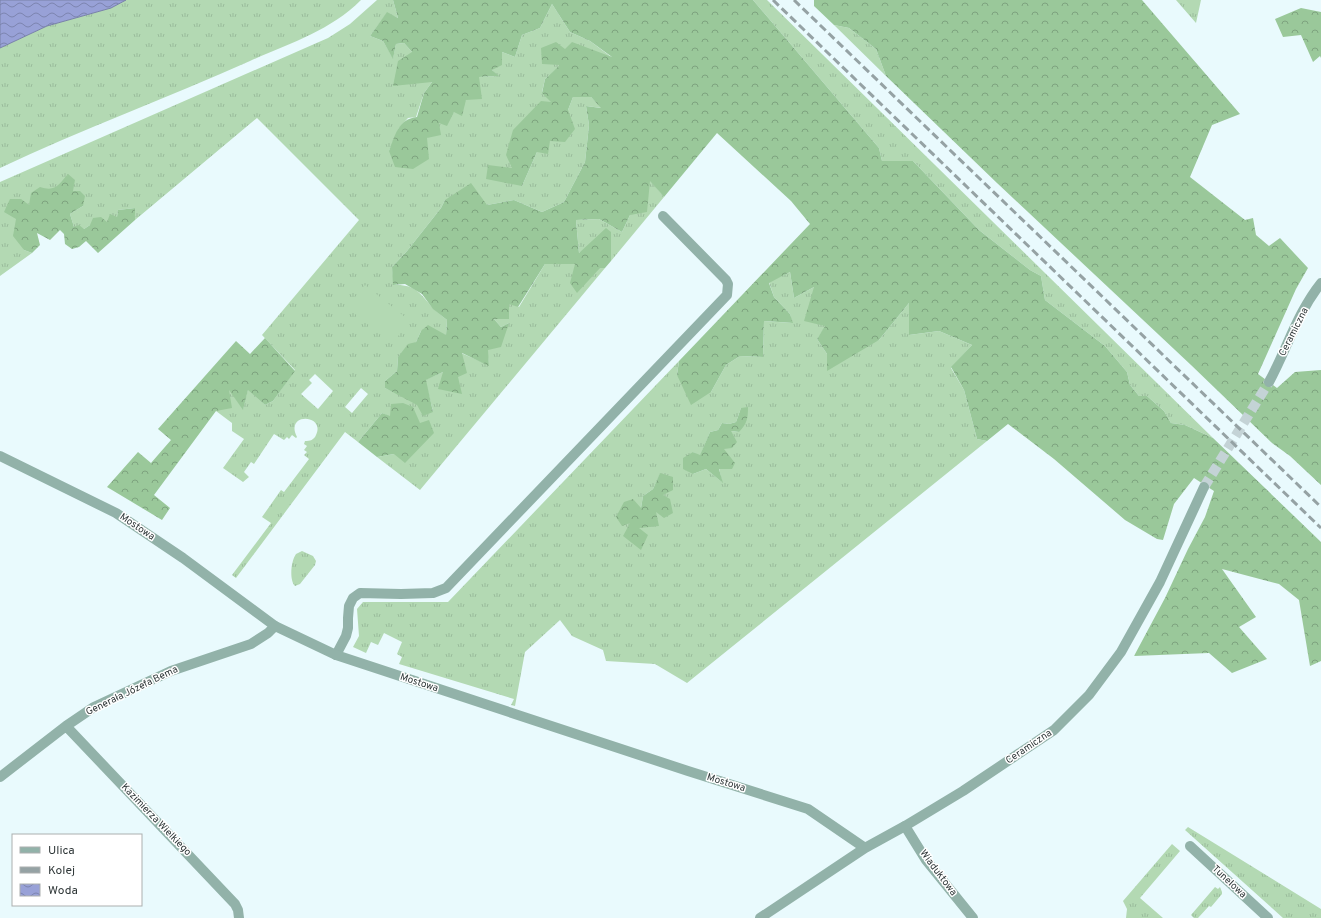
<svg xmlns="http://www.w3.org/2000/svg" width="1321" height="918" viewBox="0 0 1321 918" font-family="Overpass,sans-serif">
<style>
.grass{fill:url(#grass-tufts);fill-rule:evenodd}
.forest{fill:url(#forest-crowns)}
.garden{fill:#b3d9b3}
.water{fill:url(#water-waves);stroke:#7881a7}
.lines{fill:none;stroke-linecap:round;stroke-linejoin:round}
.tertiary-tunnel{stroke:#c4d3d6;stroke-width:10;stroke-dasharray:10 5;stroke-linecap:butt}
.minor{stroke:#92b2a9;stroke-width:10}
.tertiary{stroke:#92b2a9;stroke-width:10}
.rail{stroke:#95a2a4;stroke-width:3;stroke-dasharray:8 4;stroke-linecap:butt}
.labels{text-anchor:middle;dominant-baseline:central;stroke-width:3;stroke-linejoin:round;paint-order:stroke}
.street-label{font-size:10px;fill:#2f3738;stroke:#fff}
</style>
<defs>
<pattern id="grass-tufts" width="24" height="20" patternUnits="userSpaceOnUse"><rect width="24" height="20" fill="#b3d9b3"/><path d="M3 7l-1-3M5 7V3M7 7l1-3M15 17l-1-3M17 17v-4M19 17l1-3" fill="none" stroke="#9abb9b"/></pattern>
<pattern id="forest-crowns" width="20" height="18" patternUnits="userSpaceOnUse"><rect width="20" height="18" fill="#9ac89a"/><path d="M2 6a3 3 0 1 1 6 0M12 15a3 3 0 1 1 6 0" fill="none" stroke="#7ea37f"/></pattern>
<pattern id="water-waves" width="16" height="10" patternUnits="userSpaceOnUse"><rect width="16" height="10" fill="#98a1d7"/><path d="M0 5q4-4 8 0t8 0" fill="none" stroke="#7c84af"/></pattern>
</defs>
<rect width="100%" height="100%" fill="#e9fafd"/>
<path class="grass" d="M126,0h235c-31,31 -71,43 -111,61 -82,37 -168,68 -250,107v-120l47,-22 64,-18z
M377,0h16l5,18 -11,-5 -17,23 13,5 10,17 3,-14 8,-1 8,9 20,30 -8,11 -8,24 -8,1 -9,10 -10,23 38,-13 12,-15 15,-11 12,-12 13,-23 19,-1 -6,-6 10,-18 13,5 7,-22 18,-7 12,-24 18,28 20,9 24,18 -53,6 -16,14 -3,13 10,10 -39,66 9,18 15,-34 13,-11 18,-31 5,-13h18l11,11 -16,-2 3,19 -4,37 -21,40 -22,10 -28,-12 -27,5 -42,-5 -4,8 -34,43 -15,16 2,18c21,-1 26,8 39,23 4,4 9,8 14,12l-1,15 -25,-4 -5,11 -18,15 -1,14 -12,10v7l48,23 -8,-31 18,-8 15,5 3,-24 28,12 -2,-16 22,-26 -8,4 -7,-8 15,-16 10,4 26,-43h30l30,4 -185,222 -43,-33 17,-3 26,-31 -30,-6 -8,-4 -24,29 -13,-10 -109,146 -4,-3 39,-52 -9,-6 19,-27 3,2 25,-33 -5,-4 3,-3 -3,-2 3,-4 -3,-2 1,-3c5,0 9,-1 11,-6 10,-21 -32,-23 -19,2l-1,1 -4,-3 -3,4 -2,-2 -3,3 -10,-6 -20,30 -3,-2 -7,10 5,5 -6,5 -20,-14 21,-29 -12,-8v-8l-16,-12 13,-22 14,20 5,-20 17,16 8,-4 22,-31 -33,-35 97,-115 -102,-102 -122,102v-12l-17,2 -1,8 -10,5 -17,2 -6,4 -10,-2 -4,-13 13,-8 -10,-15 -17,-3 -7,2 -9,-2 -11,17 -13,14 8,31 8,3 -32,23v-94l328,-144 22,-14zM315,374l18,17 -15,18 -17,-15 11,-11 -3,-3zM361,388l7,6 -16,19 -7,-6z
M753,0h14l446,438 -28,-13 -14,-2 -7,-12 -17,-15h-8l-9,-11 -3,-13 -22,-26 -60,-46 -4,-24 -11,-6 -51,-40 -66,-69h-31l-3,-13z
M1176,0h25l-5,23z
M834,25l15,3 27,21 10,27z
M650,180l14,17 -53,64v-29l-32,21 -3,-33 23,-1 23,13 8,-17z
M790,272l4,26 20,-11 12,39 -9,13 10,15 52,-14 30,-37v32l30,-4 33,14 -21,23 13,22 13,49 10,2 -300,242 -32,-19 -49,-3 -3,-11 -31,-14 -12,-16 -35,32 -10,54 -4,-1 3,-6 -115,-35 3,-7 -5,-3 5,-12 -18,-9 -6,12 -7,-3 -5,11 -13,-6 6,-11 -2,-27 6,-7h85l231,-241 -2,14 34,17 15,-27 14,-9 23,1 1,-36 28,2 -2,-9 -16,-17 -5,-15zM741,408l-2,24 -8,-1 -8,18 -4,19 3,14 -16,-13 -13,5v-22l7,4 10,-24 8,-2 4,-7 7,1 7,-2zM660,474l3,21 -7,16 -18,17 -8,-5 11,-15 2,-12 10,-7z
M302,551l11,5 3,5 -1,4 -15,19 -5,2c-6,-6 -4,-25 1,-32z
M1188,827l133,82v9h-38l-98,-88z
M1172,844l8,7 -40,47 23,20h-37l1,-9 -4,-8z
M1215,887l3,2 2,-2 2,5v2l-11,13 -2,-1 -11,12h-4l-3,-3z"/>
<path class="forest" d="M393,0h360l126,148 3,13h31l66,69 51,40 11,6 4,24 60,46 22,26 3,13 9,11h8l17,15 7,12 14,2 28,13 108,104v119l-11,5 -11,-66 -20,-16 -57,-15 34,48 -17,10 28,32 -35,14 -23,-20 -75,3 31,-58 23,-49 17,-32 9,-26 -20,-13 -20,26 -11,36 -6,-1 -32,-19 -71,-61 -46,-35 -21,17 -10,-2 -13,-49 -13,-23 21,-22 -33,-14 -30,4v-32l-30,37 -52,31v-17l-10,-15 8,-13 -21,-5 10,-34 -20,11 -4,-26 -21,11 5,14 16,17 3,9 -29,-2 -1,36 -23,-1 -14,9 -15,27 -20,13 -14,-30 2,-14 131,-137 -19,-23 -74,-68 -53,64 -14,-16 -3,31 -17,3 -8,17 -23,-13 -23,1 3,33 27,-25 5,4v29l-6,7h-5l-23,25 -7,-10 5,-19h-30l-27,43 -9,-3v15h-15l7,8 8,-4 -8,24 -13,3 1,16 -27,-13 5,20 -9,4 4,17 -24,-5 5,-17 -17,8 7,32 -10,4 -6,-11 -32,-17v-7l12,-10 1,-14 10,-13 8,-2 5,-11 7,-6 18,10 1,-15 -14,-11 -11,-15 -17,-10 -12,1 -1,-18 15,-16 34,-43 4,-8 26,-17 16,22 27,-5 28,12 22,-10 21,-40 4,-37 -3,-19 15,2 -10,-11h-18l-5,13 7,19 -10,13 -15,-1 -2,13 -11,-2 -15,34 -36,-7 2,-14 24,3 -6,-13 7,-25 28,-29 10,1 -9,-9 3,-14 15,-14 -18,-1 -1,-16 15,-6 9,7 7,-7 40,15 -22,-16 -20,-9 -18,-28 -12,24 -18,7 -7,22 -13,-5v13l-10,5 7,6 -20,1 3,22 -16,1 -4,16 -8,-4 -7,14 -8,-3 2,12 -14,3 2,21 -16,10 -18,-2 -6,-16c6,-15 9,-32 28,-34l7,-24 8,-11 -39,4 5,-25 14,-9 -8,-9 -8,1 -3,15 -10,-18 -13,-5 17,-24 11,6z
M814,0h328l98,114 -28,11 -22,52 55,43 8,-2 3,17 13,11 11,-8 28,30 -12,21 -38,85 19,14 18,-16 26,-2v115l-31,-29 -18,-13 -81,-78 -194,-182 -111,-107 -10,-27 -27,-21 -15,-3 -20,-19z
M1301,8l20,4v46l-1,-2 -7,6 -12,-27 -18,2 -8,-18z
M68,174l7,6 -2,11h7l5,5 -2,10 -13,8 4,13 5,-2 5,4 6,-4 3,-7 8,-1 6,5 3,-8 7,3 1,-7 17,-2v12l-37,33 -12,-12 -7,6 -7,2 -7,-5 -1,-10 -4,-4 -10,10 -13,-7 3,12 -8,8 -8,-3 -11,-14 3,-17 -12,-7 6,-13h11l8,6 2,-12 9,-6c16,5 18,-2 28,-13z
M265,338l30,33 -22,30 -8,4 -17,-15 -5,20 -14,-20 3,18 -16,3 -62,84 16,13 -8,12 -55,-33 31,-35 13,11 20,-23 -13,-11 78,-88 14,13z
M403,403l10,4 7,16 9,-3 5,13 -29,30 -11,-9 -17,3 -19,-15 24,-29 8,3 1,-12z
M748,407c0,11 -1,17 -9,25l-8,-1 6,11 -5,6 -8,1 11,14 -3,6h-13l4,14 -17,-14 -13,5 -10,-5v-11l10,-6 7,3 10,-23 8,-2 4,-7 7,1 7,-2 5,-14z
M660,473l13,4v13l-10,5 7,4 3,14 -9,5 -8,-6 3,14 -20,2 9,7 -7,15 -18,-14 7,-13 -8,3 -6,-9 8,-15 9,-3 8,9 2,-12 10,-7z"/>
<path class="garden" d="M365,285l45,36 -18,23 -45,-37z"/>
<path class="water" d="M0,0h126l-15,8 -64,18 -47,22z"/>
<g class="lines">
<path class="tertiary-tunnel" d="M1204,487l65,-105"/>
<path class="minor" d="M336,655l10,-19 2,-8v-10l1,-12 4,-8 7,-5 41,1 32,-1 13,-5 281,-293 1,-11 -2,-4 -63,-64
M66,726l169,178 3,6 1,8
M0,777l66,-51 28,-19 77,-36 80,-27 17,-11 7,-7
M905,826l21,34 47,58
M1190,846l78,72"/>
<path class="tertiary" d="M1269,382c18,-33 28,-69 52,-99
M0,456l116,57 67,45 92,68 61,29 352,116 120,38 57,39
M760,918l105,-70 40,-22 58,-35 91,-61 35,-35 32,-43 39,-70 44,-95"/>
<path class="rail" d="M773,0l548,528
M794,0l527,507"/>
</g>
<g class="labels">
<g class="street-label">
<text transform="translate(1294 332) rotate(-63)">Ceramiczna</text>
<text transform="translate(137 527) rotate(34)">Mostowa</text>
<text transform="translate(419 683) rotate(18)">Mostowa</text>
<text transform="translate(132 691) rotate(-26)">Generała Józefa Bema</text>
<text transform="translate(1029 747) rotate(-34)">Ceramiczna</text>
<text transform="translate(726 783) rotate(17)">Mostowa</text>
<text transform="translate(156 820) rotate(46)">Kazimierza Wielkiego</text>
<text transform="translate(938 873) rotate(53)">Wiaduktowa</text>
<text transform="translate(1229 882) rotate(43)">Tunelowa</text>
</g>
</g>
<rect x="12" y="834" width="130" height="72" fill="#ffffff" stroke="#acafaf"/>
<rect x="20" y="847" width="20" height="6" fill="#92b2a9" stroke="#acafaf"/>
<text x="48" y="854" font-size="12" fill="#2f3738">Ulica</text>
<rect x="20" y="867" width="20" height="6" fill="#95a2a4" stroke="#acafaf"/>
<text x="48" y="874" font-size="12" fill="#2f3738">Kolej</text>
<rect x="20" y="884" width="20" height="12" fill="url(#water-waves)" stroke="#acafaf"/>
<text x="48" y="894" font-size="12" fill="#2f3738">Woda</text>
</svg>
